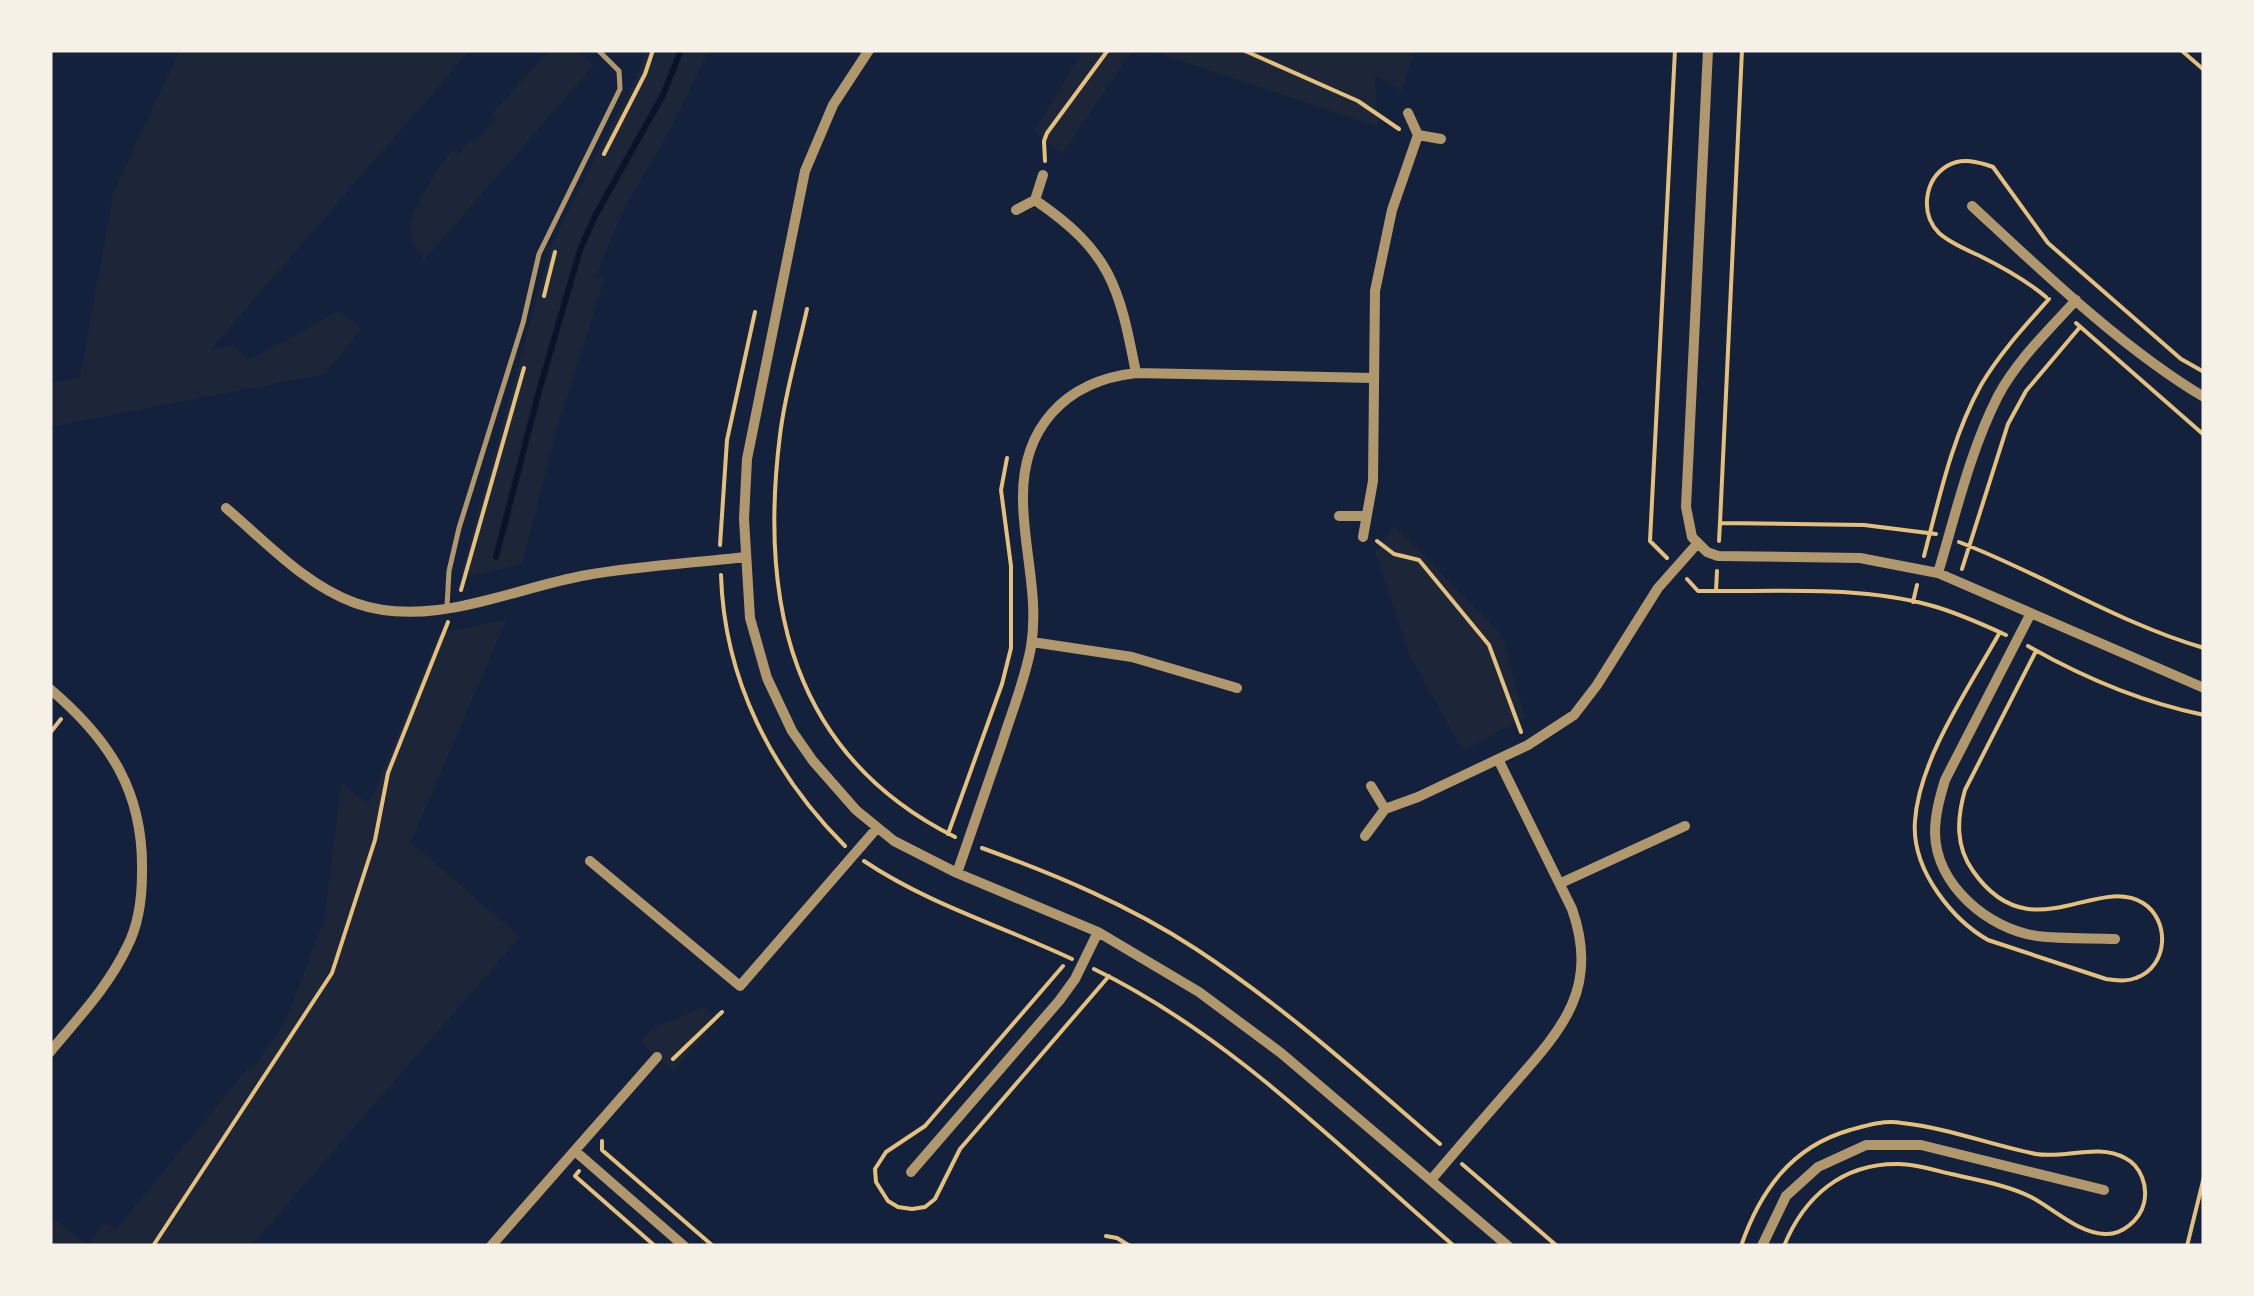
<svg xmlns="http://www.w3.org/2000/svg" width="2254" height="1296" viewBox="0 0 2254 1296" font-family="'Public Sans',sans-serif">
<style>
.green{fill:#1d2539}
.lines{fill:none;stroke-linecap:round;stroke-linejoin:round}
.stream{stroke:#0b132b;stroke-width:6}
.path{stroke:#e5c07b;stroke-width:4}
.service{stroke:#b1986c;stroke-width:5}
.minor{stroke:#b1986c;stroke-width:10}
</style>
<rect width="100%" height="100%" fill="#14213d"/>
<path class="green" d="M180,50h290l-259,299 22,-4 16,15 90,-49 23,17 -37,46 -275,53v-44l30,-6 34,-186z
M549,50h27l18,15 -170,195c-6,-7 -13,-19 -14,-29 -1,-20 30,-66 42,-81l6,4 13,-14 4,2 20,-24 -3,-4z
M646,50h63l-37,76 -49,85 -27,65 8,4 -48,152 -34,132 -51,12 -10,-2 90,-327 88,-176z
M1083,50h50l-71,104 -28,-22z
M1148,50h267l-14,41 -26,-16 3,52z
M1395,526l107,109 23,82 -62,34 -53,-95 -35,-104z
M506,620l-95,222 109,95 -269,309h-201v-30l37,28 17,-21 12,6 132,-161 3,3 34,-48 40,-105 16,-136 28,23 70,-172z
M706,1007l11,13 -43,51 -34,-29 11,-13z"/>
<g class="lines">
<path class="stream" d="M496,557l43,-166 41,-141 15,-34 68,-121 18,-45"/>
<path class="path" d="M1243,50l115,51 41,28
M2181,50l23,20
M604,154l41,-80 8,-24
M1045,161l-1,-20 3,-8 61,-83
M544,296l11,-44
M2046,297c-20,-17 -42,-29 -66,-41 -13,-6 -30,-13 -41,-23 -19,-19 -15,-53 8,-67 15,-9 32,-4 46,1l55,76 133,116 23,13
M807,309c-9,41 -22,84 -27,126 -21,168 11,320 175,402
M2076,323l128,112
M1720,523l22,-473
M1377,541l17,13 25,6 70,85 32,87
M1719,541l1,-18 144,2 72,9
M1959,542c84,32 159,81 245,106
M720,545l7,-105 28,-128
M1924,556c15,-57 28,-119 57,-171 19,-32 43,-58 68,-86
M1667,558l-17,-17 25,-491
M1962,569l46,-145 18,-33 54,-64
M721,575c3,104 51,198 124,271
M1687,579l11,12c77,1 160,-6 235,15 25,7 49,18 73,29
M461,590l63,-222
M1716,591l1,-20
M1913,602l4,-17
M2000,632c-30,54 -81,127 -85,189 -2,26 9,52 23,72 14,20 29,35 50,47l118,39c10,1 20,3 30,-1 33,-12 34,-58 7,-75 -47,-29 -113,50 -170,-32 -18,-25 -16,-53 -8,-81l71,-139
M2028,646c56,32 112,56 176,69
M50,733l11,-14
M948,834l54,-150 9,-36v-82l-10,-76 6,-32
M982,848c74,27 147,57 214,101 87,57 165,127 244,195
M864,861c64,43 138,65 208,98
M1063,966l-138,160 -39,26 -11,17 1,13 12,19 10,6 14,2 13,-2 10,-8 25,-50 149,-173
M1094,969c136,66 246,179 360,277
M673,1059l49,-47
M602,1141v9l111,96
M1462,1164l95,82
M579,1171l-4,5 80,70
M1106,1236l11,2 13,8
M153,1246l179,-273 43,-133 13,-67 60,-151
M1741,1246c19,-55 50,-99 109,-116 18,-5 34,-10 52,-7 46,5 89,22 134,31 29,5 62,-11 89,4 16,8 23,28 19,45 -4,17 -22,32 -39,31 -27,-1 -51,-25 -74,-37 -24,-12 -54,-17 -80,-23 -17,-4 -36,-10 -52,-10 -57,-1 -95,33 -115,82
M2187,1246l17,-69"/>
<path class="service" d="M447,606l2,-35 10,-43 64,-205 16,-69 81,-165 -1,-18 -21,-21"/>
<path class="minor" d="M869,50l-36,55 -28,66 -58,288 -3,60 6,99 17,60 25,53 21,30 43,49 38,31 63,32 141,59 101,60 82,61 227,193
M1708,50l-22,457 6,30 15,15 11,4 142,2 78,15 266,115
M1418,135l23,4
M1035,200c76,52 84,86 101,173
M1972,206c69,64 151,143 232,191
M1016,210l19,-10 8,-25
M226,508c40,34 79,77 129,95 76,27 157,-15 232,-28 52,-9 106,-12 159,-18
M1339,516h27
M1363,537l10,-56 2,-190 17,-81 26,-75 -10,-22
M1938,573c18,-60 32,-122 60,-177 19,-36 51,-66 78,-96
M2031,613l-86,167c-5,17 -10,34 -10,53 1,52 53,96 102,103 25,3 53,2 78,3
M1032,642l100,15 105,31
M50,689c60,51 94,103 92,184 0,24 -4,53 -15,74 -19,40 -49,71 -77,105
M1371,786l14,23
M1365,836l20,-27 33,-12 110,-52 46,-30 23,-30 61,-97 39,-44
M590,861l150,125 137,-158
M957,873c15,-43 30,-87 45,-130 10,-32 23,-63 29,-96 8,-49 -7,-96 -8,-145 -2,-74 42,-121 113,-129l237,5
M1561,883l124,-57
M575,1151l109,95
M911,1172l148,-171 16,-22 23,-47
M1431,1180c27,-32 54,-63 81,-94 50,-57 88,-97 60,-177l-74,-150
M491,1246l166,-189
M1762,1246l24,-50 32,-29 48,-22h55l183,45"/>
</g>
<rect width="2254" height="1296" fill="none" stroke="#f6f1e7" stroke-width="105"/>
</svg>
